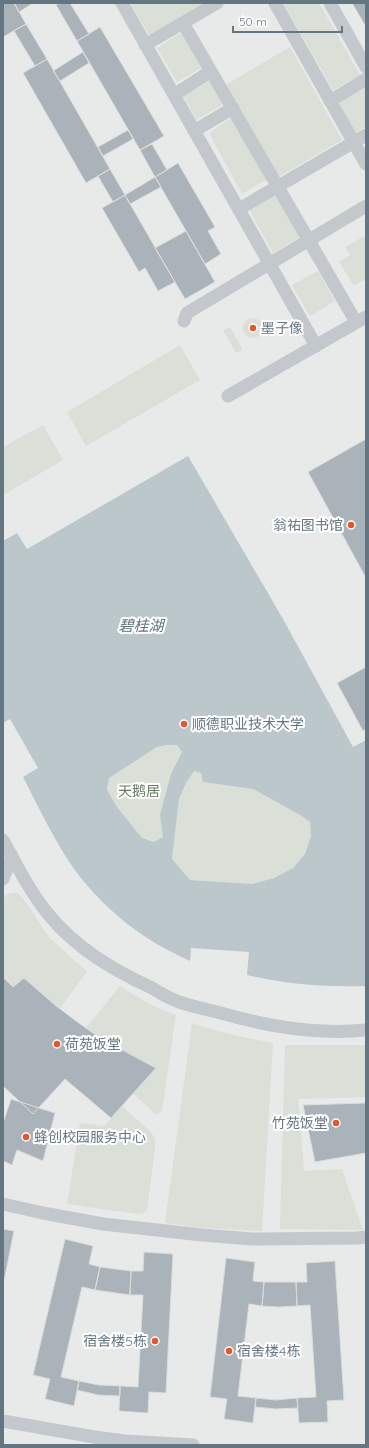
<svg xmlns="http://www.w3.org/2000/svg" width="369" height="1448" viewBox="0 0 369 1448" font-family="Quicksand,'Noto Sans SC',sans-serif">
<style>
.built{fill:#e8e9e9}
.green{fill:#dadfd7}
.water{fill:#bbc7cb;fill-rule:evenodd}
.building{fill:#aab3b9;stroke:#dcdcda}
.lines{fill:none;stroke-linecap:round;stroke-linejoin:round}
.street{stroke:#c3c8cc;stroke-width:13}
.poi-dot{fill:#e4572e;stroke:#fff;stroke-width:1.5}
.labels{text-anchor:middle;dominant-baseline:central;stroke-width:4;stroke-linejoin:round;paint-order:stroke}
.poi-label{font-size:14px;fill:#657683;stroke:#fff;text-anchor:start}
.park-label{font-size:14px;fill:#687a64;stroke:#fff}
.water-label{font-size:15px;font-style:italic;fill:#60757c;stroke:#fff}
</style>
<rect width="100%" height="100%" fill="#fafaf8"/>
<path class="built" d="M3,3h363v1442h-363z"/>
<path class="green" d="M130,3h72l2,3 -54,31z
M283,3h36l41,72 -27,15z
M183,31l18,37 -24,14 -20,-34z
M290,47l52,93 -64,37 -53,-92z
M210,80l12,25 -26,15 -12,-24z
M366,87v39l-11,7 -16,-31z
M234,116l34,63 -26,15 -33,-61z
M276,194l24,43 -27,16 -24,-44z
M366,235v48l-2,-3 -10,6 -15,-24 11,-7 -5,-8z
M318,271l17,30 -25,15 -18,-31z
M243 328a10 10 0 1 1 20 0a10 10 0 1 1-20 0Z
M230,327l13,23 -7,3 -13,-23z
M180,345l20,35 -114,66 -19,-34z
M43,425l20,35 -60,35v-48z
M167,745h10l5,7 -22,63 3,22 -9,5 -12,-4 -25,-31 -10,-17 2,-12 48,-31z
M194,771l7,2 2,9 50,7 47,26 10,7 1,14 -6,18 -12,14 -19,10 -22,6 -62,-4 -18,-21 7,-60 7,-16z
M12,893h6c13,13 20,30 31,44 12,12 25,23 38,34l-27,38 -36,-31 -11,9 -10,-10v-78l3,-4z
M120,986c18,12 36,22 56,29l-14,96 -6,4 -23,-22 22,-25 -55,-30 -14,-10z
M192,1023c26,9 54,15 81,20l-11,188 -58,-3 -39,-5z
M285,1045h81v52l-68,2 6,72 38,-2 21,61 -83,-1z
M122,1106l29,26 4,7v8l-8,63 -4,3 -6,1 -70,-10 13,-81 24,3z"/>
<path class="water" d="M188,456l95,163 70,128 13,-7v246c-43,1 -77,-1 -119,-11l2,-23 -58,-4 -1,13c-14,-7 -28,-13 -41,-22 -28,-17 -58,-46 -77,-73 -19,-28 -34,-60 -49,-89l15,-9 -28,-49 -7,4v-182l14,-8 10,16zM167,745h10l5,7 -11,22 -11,41 3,22 -9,5 -12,-4 -25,-31 -10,-17 2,-12 48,-31zM194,771l7,2 2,9 50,7 47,26 10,7 1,14 -6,18 -12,14 -19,10 -22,6 -62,-4 -18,-21 7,-60 7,-16z"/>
<path class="building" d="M3,3h11l12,21 -23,13z
M14,3h19l-14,9z
M60,3h10l19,31 -12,7 -21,-36z
M352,3h14v24z
M26,24l21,35 -12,7 -21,-35z
M100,27l64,109 -24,14 -63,-109z
M83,52l6,11 -29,18 -7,-10z
M47,59l63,110 -24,14 -63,-110z
M128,130l5,9 -30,17 -5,-9z
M152,144l15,26 -12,7 -15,-27z
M178,163l37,64 -7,4 13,23 -16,10 -50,-87z
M110,169l15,26 -12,7 -15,-26z
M155,177l6,10 -31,17 -5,-9z
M125,195l50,87 -17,9 -13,-23 -6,4 -37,-64z
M186,231l29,51 -30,17 -30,-51z
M366,439v139l-58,-106z
M366,667v62l-3,2 -26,-48z
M3,977l10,10 11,-9 31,27 21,16 24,17 56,30 -45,50 -46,-39 -32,35 -30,-28z
M11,1099l44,14 -12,48 -26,-11 -5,15 -9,-4v-38z
M366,1103v50l-51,9 -12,-57z
M3,1229l11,2 -11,55z
M65,1239l28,7 -4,18 11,3 -5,23 -13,-3 -21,90 18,4 -5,25 -29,-7 5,-20 -17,-4z
M144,1252l29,2 -7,139 -17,-1 -1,21 -29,-2 1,-25 18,1 5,-92h-13l1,-24h12z
M226,1258l29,4 -2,19 11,1 -2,24 -13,-2 -11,92 18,2 -3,25 -29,-4 3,-20 -17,-2z
M335,1261l9,139 -17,1 1,21 -29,1 -2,-25 19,-1 -6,-92 -13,1 -1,-24h11l-1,-19z
M100,1267l31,4 -1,24 -35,-5z
M264,1282h32l1,24 -18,1 -17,-1z
M79,1381l20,4 21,1v10l-22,-1 -21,-5z
M256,1398l20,2 21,-2 1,10 -22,1 -21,-2z"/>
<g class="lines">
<path class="street" d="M122,3l194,343
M275,3l91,161
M330,3l36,64
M183,23l173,299
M145,45l72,-42
M174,95l37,-24
M330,101l36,-22
M194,131l39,-23
M239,209l127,-74
M184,321l3,-8 179,-107
M228,396l138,-79
M3,840c14,26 27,52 46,75 27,33 64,55 103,73 8,5 17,10 27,14 12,4 25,7 38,10 49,14 97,23 149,18
M3,879l9,-23
M3,1204l40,9 60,11 99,11 50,4 106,-1 8,-1
M3,1421l91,16 31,4 68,4"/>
</g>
<g class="poi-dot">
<circle cx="253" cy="328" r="4"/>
<circle cx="351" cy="525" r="4"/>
<circle cx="184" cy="724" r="4"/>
<circle cx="57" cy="1044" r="4"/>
<circle cx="336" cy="1123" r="4"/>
<circle cx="26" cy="1137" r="4"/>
<circle cx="155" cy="1341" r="4"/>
<circle cx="229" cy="1351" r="4"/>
</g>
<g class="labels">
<g class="poi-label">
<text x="261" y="328">墨子像</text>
<text x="343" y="525" text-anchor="end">翁祐图书馆</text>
<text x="192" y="724">顺德职业技术大学</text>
<text x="65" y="1044">荷苑饭堂</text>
<text x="328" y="1123" text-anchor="end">竹苑饭堂</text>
<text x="34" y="1137">蜂创校园服务中心</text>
<text x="147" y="1341" text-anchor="end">宿舍楼5栋</text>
<text x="237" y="1351">宿舍楼4栋</text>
</g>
<g class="park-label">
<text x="139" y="791">天鹅居</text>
</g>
<g class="water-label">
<text x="141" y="625">碧桂湖</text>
</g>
</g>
<rect width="369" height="1448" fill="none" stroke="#657683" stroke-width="8"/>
<path d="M233 26v6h109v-6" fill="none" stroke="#657683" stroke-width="2"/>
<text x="239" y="26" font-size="12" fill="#657683" stroke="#ffffff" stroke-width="3" paint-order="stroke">50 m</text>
</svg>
